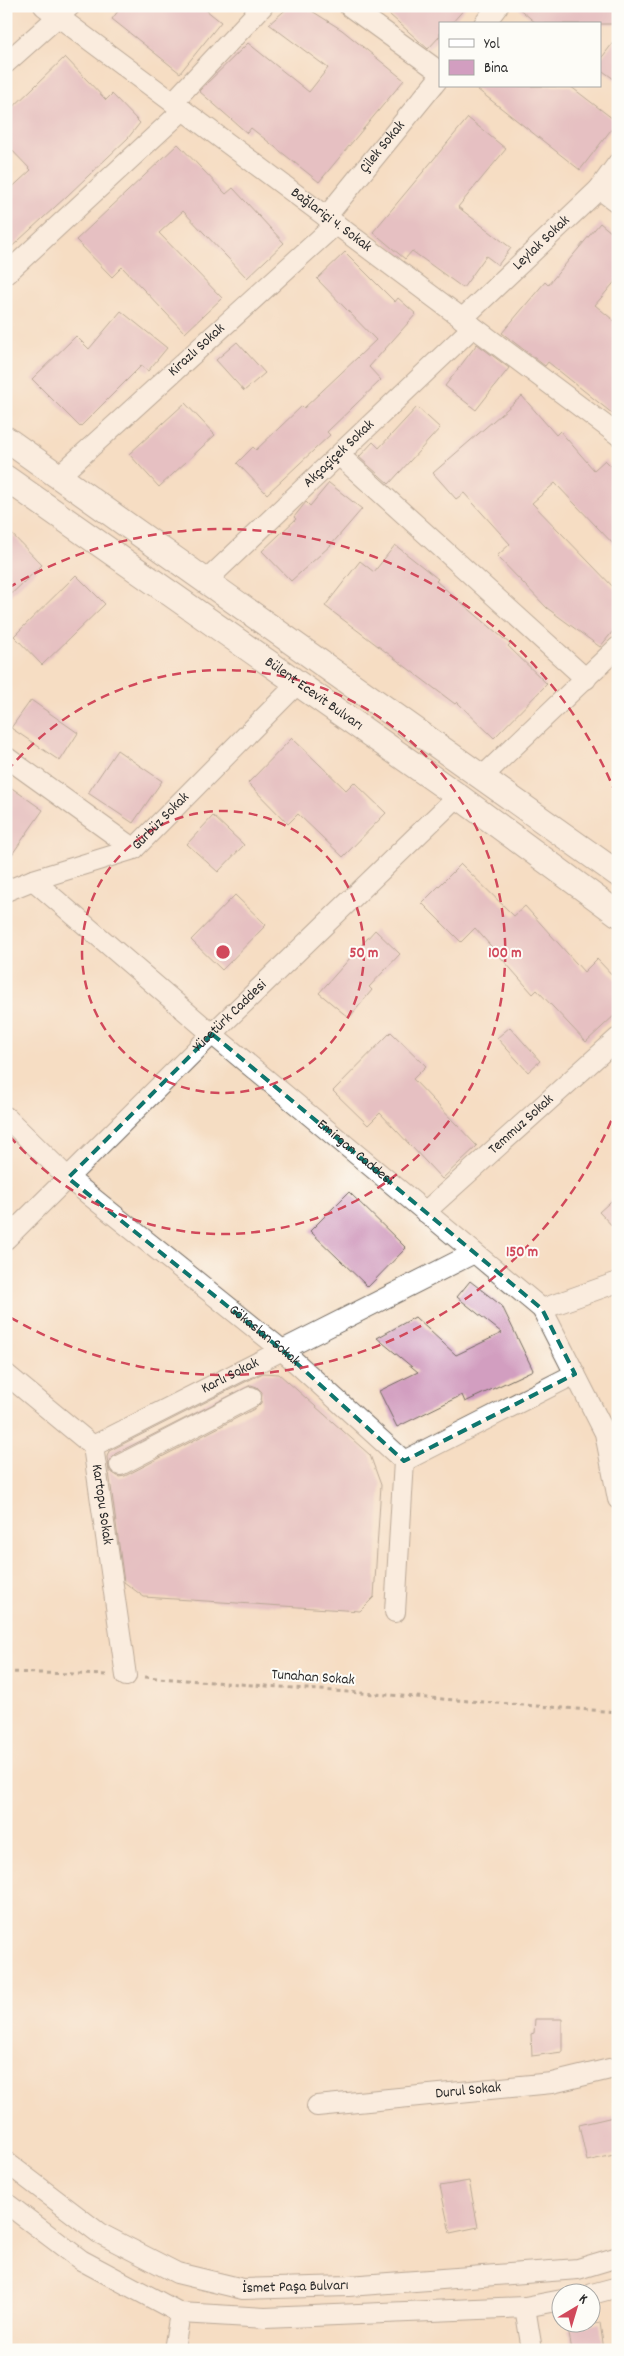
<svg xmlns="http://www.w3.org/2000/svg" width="624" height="2356" viewBox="0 0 624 2356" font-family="Dekko,sans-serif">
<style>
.building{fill:#d29ec0;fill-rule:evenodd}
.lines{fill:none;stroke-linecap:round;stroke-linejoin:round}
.minor-casing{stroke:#726960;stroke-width:22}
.major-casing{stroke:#726960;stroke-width:27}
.path{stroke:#726960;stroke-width:3;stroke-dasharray:4 4;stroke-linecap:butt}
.minor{stroke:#fff;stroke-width:20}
.major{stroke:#fff;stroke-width:25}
.marked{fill:none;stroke:#0f766e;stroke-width:4;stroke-dasharray:10 6;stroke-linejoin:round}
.ring{fill:none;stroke:#d1495b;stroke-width:2.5;stroke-dasharray:9 6}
.labels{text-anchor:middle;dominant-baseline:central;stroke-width:4;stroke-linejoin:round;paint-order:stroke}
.street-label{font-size:15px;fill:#2b2b2b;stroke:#fdfcf7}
.centre{fill:#d1495b;stroke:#fdfcf7;stroke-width:2.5}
.ring-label{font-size:15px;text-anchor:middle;font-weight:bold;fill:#d1495b;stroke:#fdfcf7;stroke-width:4;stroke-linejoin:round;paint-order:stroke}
</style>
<rect width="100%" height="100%" fill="#fdfcf7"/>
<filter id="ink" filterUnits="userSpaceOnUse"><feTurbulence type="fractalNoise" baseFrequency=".02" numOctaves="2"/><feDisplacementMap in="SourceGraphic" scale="10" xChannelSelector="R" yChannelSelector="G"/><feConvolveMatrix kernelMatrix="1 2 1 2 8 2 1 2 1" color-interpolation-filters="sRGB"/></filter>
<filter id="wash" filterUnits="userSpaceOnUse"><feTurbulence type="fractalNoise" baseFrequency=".0096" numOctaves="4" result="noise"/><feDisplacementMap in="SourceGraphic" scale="20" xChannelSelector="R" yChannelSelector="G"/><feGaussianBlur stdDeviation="1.12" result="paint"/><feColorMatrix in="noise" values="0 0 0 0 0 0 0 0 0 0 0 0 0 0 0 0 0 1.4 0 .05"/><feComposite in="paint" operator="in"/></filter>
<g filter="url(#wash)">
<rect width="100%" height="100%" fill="#f5ddc3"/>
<g id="blocks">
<path class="building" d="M122,6h79l20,16 -41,51 -68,-54z
M290,6h14l38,24 62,50 -85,102 -68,-54 -4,5 -48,-42 49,-48 61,49 19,-24 -59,-44z
M380,6h87l-16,18h-11v12l-12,13z
M516,6h102v18h-81z
M618,36v46l-18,-13v-9z
M65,57l41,43 6,-6 28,29 -12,15 -61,58 -61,56v-59l25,-23 -25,-26v-30z
M473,86h97l47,36 -37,48z
M468,118l38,31 -48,58 53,41 -13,17 -12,-9 -23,32 -51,-37 -7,8 -32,-27z
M178,144l48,50 7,-6 51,55 -37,35 -64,-67 -24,22 63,65 -37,35 -63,-66 -10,10 -36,-37z
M600,223l18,15v40l-23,27 23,19v94l-70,-56 -3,4 -43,-33 43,-51 3,3z
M345,252l50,50 3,-4 18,16 -47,53 12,13 -54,52 3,3 -63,59 -30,-31 16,-16 3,3 46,-44 2,2 72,-68 -59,-61z
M121,311l46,37 -19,23 -7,-5 -61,61 -48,-48 44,-43 13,13z
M237,342l28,31 -21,18 -28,-31z
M477,344l32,24 -33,42 -31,-24z
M522,396l34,39 4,-4 34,39 11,-10 13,13v76l-63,-66 -23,20 86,89v33l-18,22 -53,-39 -50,-52 13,-12 -46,-51 -8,6 -23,-26z
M185,403l30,32 -56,52 -30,-33z
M417,407l23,21 -51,56 -30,-27 14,-15 6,6z
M329,483l33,26 -31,36 -40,36 -29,-30 34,-32 -2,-2 12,-15 4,4z
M6,528l36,37 -36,34z
M395,545l43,34 -2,2 74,63 -2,2 39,38 -53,54 -37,-36 -2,2 -130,-98 35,-45 14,11z
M76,575l29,29 -63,61 -28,-29z
M31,700l47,33 -18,28 -49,-33z
M292,738l54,52 8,-8 32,31 -43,44 -45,-43 -10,10 -40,-41z
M117,750l45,31 -29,42 -45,-30z
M6,784l37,26 -37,53z
M213,816l31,29 -26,27 -31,-28z
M461,864l53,52 11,-10 59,66 13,-13 21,22v31l-32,30 -49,-52 -4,4 -58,-66 -14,14 -39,-39z
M235,895l31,30 -44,45 -31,-30z
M375,930l25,24 -31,33 3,3 -23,28 -30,-25z
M510,1027l30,34 -12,11 -31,-34z
M391,1032l35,34 -13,13 64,67 -35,33 -62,-66 -12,12 -35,-34z
M349,1192l57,56 -38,39 -58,-56z
M618,1195v37l-19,-20z
M470,1281l32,25 31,64 -68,32 -3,-7 -65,32 -18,-36 39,-19 -41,-34 38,-21 41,38 46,-22 -45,-36z
M263,1373l16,1 91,81 11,30 -7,112 -14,14 -216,-14 -20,-15 -17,-125 2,-6zM251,1385l6,2 5,5 -1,11 -5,5 -131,68 -6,1 -9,-6 -2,-7 7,-10z
M535,2019h27v33l-30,4 -1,-22 3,-1z
M613,2117l5,20v17l-31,7 -8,-36z
M469,2181l9,46 -28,6 -10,-47z
M600,2323l4,27h-32l-4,-21z"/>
</g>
</g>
<g filter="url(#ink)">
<use href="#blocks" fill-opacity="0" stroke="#726960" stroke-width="1"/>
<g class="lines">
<g class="minor-casing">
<g id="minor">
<path id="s1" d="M44,6l574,429"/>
<path d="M349,6l91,66"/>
<path d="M484,24l14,-18"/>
<path d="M6,63l64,-57"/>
<path d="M173,102l90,-96"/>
<path d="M599,189l19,14"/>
<path id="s2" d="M326,217l114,-140"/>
<path d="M6,274l177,-164"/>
<path id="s3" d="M462,319l137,-130 19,-26"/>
<path d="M339,455l247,224"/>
<path id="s4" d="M58,477l278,-253"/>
<path id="s5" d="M206,581l267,-254"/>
<path id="s6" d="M6,757l128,92 164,-166"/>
<path d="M483,776l135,-129"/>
<path d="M33,880l101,-31"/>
<path id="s7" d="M6,891l27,-11 179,154 330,275 63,124 13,66"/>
<path id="s8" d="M6,1117l62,61 214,172 122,111 -9,151"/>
<path id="s9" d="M425,1212l193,-174"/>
<path id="s10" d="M6,1239l206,-205 246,-238"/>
<path d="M542,1309l76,-27"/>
<path id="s11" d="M6,1374l87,72 33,230"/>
<path id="s12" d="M93,1446l381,-193"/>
<path d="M404,1461l171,-87"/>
<path d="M120,1465l131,-68"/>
<path id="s13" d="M317,2106l235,-23 66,-16"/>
<path id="s14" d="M6,2162l93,71 78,40 66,16 105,-3 230,-17 40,-12"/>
<path d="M6,2203l75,57 99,53 85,5 260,-11 37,-7"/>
<path d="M592,2294l26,-7"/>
<path d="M525,2307l7,43"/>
<path d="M174,2350l6,-37"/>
</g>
</g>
<g class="major-casing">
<g id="major">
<path d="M6,439l612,435"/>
<path id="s15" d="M6,478l452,318 160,118"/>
</g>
</g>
<path class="path" d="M6,1672l103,3
M145,1677l473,35"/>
<use href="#minor" class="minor"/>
<use href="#major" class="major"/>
</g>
</g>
<path d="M0 0H624V2356H0ZM212,1034l330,275 33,65 -171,87 -122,-111 -214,-172z" fill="#f5ddc3" fill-opacity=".55" fill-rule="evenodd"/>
<path class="marked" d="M212,1034l330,275 33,65 -171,87 -122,-111 -214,-172z"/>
<g class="ring">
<circle cx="223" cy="952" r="141"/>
<path d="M7 771A282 282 0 1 1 7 1133"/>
<path d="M617 1107A423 423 0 0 1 8 1316M8 588A423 423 0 0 1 617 797"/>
</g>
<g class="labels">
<g class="street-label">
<text stroke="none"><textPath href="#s2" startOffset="90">Çilek Sokak</textPath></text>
<text stroke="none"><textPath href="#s1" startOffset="358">Bağlariçi 4. Sokak</textPath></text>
<text stroke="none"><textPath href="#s3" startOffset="110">Leylak Sokak</textPath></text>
<text stroke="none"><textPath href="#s4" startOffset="188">Kirazlı Sokak</textPath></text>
<text stroke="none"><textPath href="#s5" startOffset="184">Akçaçiçek Sokak</textPath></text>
<text stroke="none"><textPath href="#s15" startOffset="376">Bülent Ecevit Bulvarı</textPath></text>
<text stroke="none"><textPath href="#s6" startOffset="196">Gürbüz Sokak</textPath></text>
<text stroke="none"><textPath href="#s10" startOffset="316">Yücetürk Caddesi</textPath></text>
<text stroke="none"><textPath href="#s9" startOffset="130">Temmuz Sokak</textPath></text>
<text stroke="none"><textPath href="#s7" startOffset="451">Emirgan Caddesi</textPath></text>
<text stroke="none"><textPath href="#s8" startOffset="339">Gökaslan Sokak</textPath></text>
<text stroke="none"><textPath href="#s12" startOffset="154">Karlı Sokak</textPath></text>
<text stroke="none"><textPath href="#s11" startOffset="172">Kartopu Sokak</textPath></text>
<text transform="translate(313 1678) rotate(4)">Tunahan Sokak</text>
<text stroke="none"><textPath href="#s13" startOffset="152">Durul Sokak</textPath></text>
<text stroke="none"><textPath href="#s14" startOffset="325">İsmet Paşa Bulvarı</textPath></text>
</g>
</g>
<circle cx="223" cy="952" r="8" class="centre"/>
<g class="ring-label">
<text x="364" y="957">50 m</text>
<text x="505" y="957">100 m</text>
<text x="522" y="1256">150 m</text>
</g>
<rect width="624" height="2356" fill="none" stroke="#fdfcf7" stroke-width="25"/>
<rect x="439" y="22" width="162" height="65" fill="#fdfcf7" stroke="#a9a8a5"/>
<rect x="449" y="39" width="25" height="8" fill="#ffffff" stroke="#a9a8a5"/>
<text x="484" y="48" font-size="15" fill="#2b2b2b">Yol</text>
<rect x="449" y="60" width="25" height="15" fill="#d29ec0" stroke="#a9a8a5"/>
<text x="484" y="72" font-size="15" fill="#2b2b2b">Bina</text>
<g transform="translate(576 2308) rotate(38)"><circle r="24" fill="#fdfcf7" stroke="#a9a8a5"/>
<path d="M0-4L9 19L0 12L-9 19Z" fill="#d1495b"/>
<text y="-8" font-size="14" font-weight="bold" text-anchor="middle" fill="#2b2b2b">K</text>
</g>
</svg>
